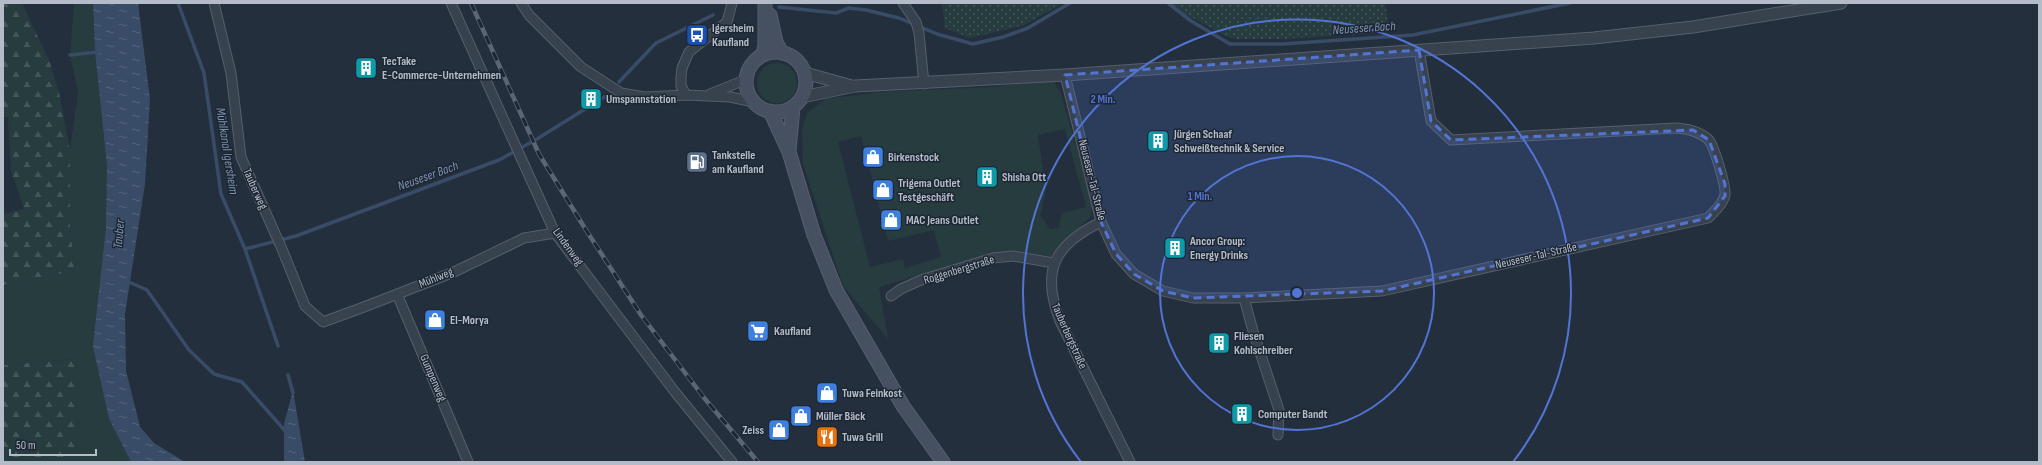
<svg xmlns="http://www.w3.org/2000/svg" width="2042" height="465" viewBox="0 0 2042 465" font-family="'Sofia Sans Condensed',sans-serif">
<style>
.grass{fill:#263c3f;fill-rule:evenodd}
.forest{fill:url(#forest-firs)}
.park{fill:url(#park-dots)}
.water{fill:url(#water-ripples)}
.lines{fill:none;stroke-linecap:round;stroke-linejoin:round}
.stream{stroke:#394c67;stroke-width:3.5}
.minor-casing{stroke:#565f6c;stroke-width:11}
.tertiary-casing{stroke:#565f6c;stroke-width:13}
.secondary-casing{stroke:#565f6c;stroke-width:15}
.minor{stroke:#38414e;stroke-width:9}
.tertiary{stroke:#38414e;stroke-width:11}
.secondary{stroke:#465061;stroke-width:13}
.rail-casing{stroke:#5a6575;stroke-width:4.5}
.rail{stroke:#1d2633;stroke-width:3;stroke-dasharray:9;stroke-linecap:butt}
.marked{fill:#5274d3;fill-opacity:0.2;stroke:#5274d3;stroke-width:3;stroke-dasharray:8 5;stroke-linejoin:round}
.ring{fill:none;stroke:#5274d3;stroke-width:2}
.labels{text-anchor:middle;dominant-baseline:central;stroke-width:3;stroke-linejoin:round;paint-order:stroke}
.poi-label{font-size:12px;font-weight:bold;fill:#b4bcc9;stroke:#1d2633;text-anchor:start}
.street-label{font-size:12px;fill:#b4bcc9;stroke:#1d2633}
.water-label{font-size:13px;font-style:italic;fill:#7c92b1;stroke:#1d2633}
.centre{fill:#5274d3;stroke:#1d2633;stroke-width:2}
.ring-label{font-size:12px;text-anchor:middle;font-weight:bold;fill:#5274d3;stroke:#1d2633;stroke-width:3;stroke-linejoin:round;paint-order:stroke}
</style>
<defs>
<pattern id="forest-firs" width="22" height="20" patternUnits="userSpaceOnUse"><rect width="22" height="20" fill="#263c3f"/><path d="M5 1l3.5 6h-7zM16 11l3.5 6h-7z" fill="#435659"/></pattern>
<pattern id="park-dots" width="8" height="8" patternUnits="userSpaceOnUse"><rect width="8" height="8" fill="#263c3f"/><path d="M2 2h.1M6 6h.1" fill="none" stroke="#435659" stroke-width="1.8" stroke-linecap="round"/></pattern>
<pattern id="water-ripples" width="26" height="14" patternUnits="userSpaceOnUse"><rect width="26" height="14" fill="#394c67"/><path d="M2 4q2-2 4 0t4 0M15 11q2-2 4 0t4 0" fill="none" stroke="#53647b"/></pattern>
</defs>
<rect width="100%" height="100%" fill="#242f3e"/>
<path class="grass" d="M74,3h19l2,49 12,114 2,253 22,43h-56l3,-28 -3,-75 -72,6v-80l72,-14 -5,-43v-78l8,-58 -8,-37z
M757 83a20 20 0 1 1 40 0a20 20 0 1 1-40 0Z
M1035,82h19l7,12 31,107 -1,15 -40,40 -33,-3 -42,5 -97,29 9,52 -45,-53 -40,-122 -1,-36 5,-15 18,-14 55,-7 112,-5zM1065,129l21,78 -24,6 -3,15 -9,1 -10,-14 6,-24 -8,-56zM861,136l27,105 46,-11 7,27 -36,11 -2,-9 -33,8 -32,-125z"/>
<path class="forest" d="M3,3h19l27,57 10,32 11,58v78l5,43 -72,14v-71l21,-5 -13,-38 -3,-54h-5z
M76,359l2,75 -3,28h-72v-97z"/>
<path class="park" d="M942,3h121l-39,22 -54,13 -25,-10z
M1165,3h220l5,29 -106,7h-48l-10,-3z"/>
<path class="water" d="M93,3h45l12,96 -5,85 -20,130 1,57 14,56 14,16 31,19h-54l-22,-43 -16,-73 13,-118 1,-62 -12,-114z
M293,390l12,72h-21v-38z"/>
<g class="lines">
<path class="stream" d="M178,3l26,70 17,121 24,55 33,97
M1168,3l23,18 39,23h53l130,-9 157,-32
M779,7l57,6 13,-5 17,2 33,8 38,16 36,10 30,-7 25,-9 42,-25
M70,55l28,-3
M619,82l37,-39 57,-28
M245,249l51,-13 203,-76 38,-21 69,-43
M127,281l20,9 42,60 25,24 28,8 45,51
M288,375l5,18"/>
<g class="minor-casing">
<path id="minor" d="M214,3l17,70 10,84 41,92 23,57 18,16 41,-15 90,-35 70,-34 31,-5
M451,3l104,230 120,159 57,70
M521,3l8,12 52,52 40,26 23,4 42,-2 44,2 24,5
M903,3l13,19 3,11 5,51
M1065,75l36,147 15,32 18,20 29,17 30,7h51l138,-7 326,-73c6,-6 15,-14 17,-23 1,-9 -11,-50 -17,-56 -10,-8 -20,-10 -32,-11l-225,12 -20,-19 -12,-71
M710,94l37,-15
M686,95l-5,-9v-9l1,-9 7,-16 38,-30 5,-19
M1101,222c-48,23 -60,50 -41,99l70,141
M397,294l71,168
M891,296l10,-7 20,-9 72,-22 20,-2 41,7
M1244,298l9,33 26,79 -1,25"/>
</g>
<g class="tertiary-casing">
<path id="tertiary" d="M805,73l47,13
M802,97l53,-11 210,-11 529,-37 99,-11 148,-24"/>
</g>
<g class="secondary-casing">
<path id="secondary" d="M770,15l6,27 6,11
M746 82a30 30 0 1 1 60 0a30 30 0 1 1-60 0Z
M763,55l2,-10v-42
M770,111l19,41 25,83 22,55 67,116 40,56
M789,150l4,-43"/>
</g>
<use href="#minor" class="minor"/>
<use href="#tertiary" class="tertiary"/>
<use href="#secondary" class="secondary"/>
<g class="rail-casing">
<path id="rail" d="M471,3l68,151 47,76 55,85 64,84 53,63"/>
</g>
<use href="#rail" class="rail"/>
</g>
<path class="marked" d="M1419,50l12,71 20,19 242,-10 16,10 16,44v12l-17,22 -326,73 -189,7 -30,-7 -29,-17 -18,-20 -15,-32 -36,-147z"/>
<g class="ring">
<circle cx="1297" cy="293" r="137"/>
<path d="M1081 462A274 274 0 1 1 1513 462"/>
</g>
<defs>
<g id="bus-square" transform="scale(1.15)"><rect x="-9" y="-9" width="18" height="18" rx="4" fill="#1a4fb4" stroke="#1d2633"/><path d="M-5-6H5V4H4V6H2V4H-2V6H-4V4H-5ZM-3.5-4V0h7V-4ZM-3.5 1.2v1.5H-2V1.2ZM2 1.2v1.5H3.5V1.2Z" fill="#fff"/></g>
<g id="building-square" transform="scale(1.15)"><rect x="-9" y="-9" width="18" height="18" rx="4" fill="#0f9aa8" stroke="#1d2633"/><path d="M-4-6H4V6H1V3H-1V6H-4ZM-2.5-4.3h1.7v1.8h-1.7ZM.8-4.3h1.7v1.8H.8ZM-2.5-1h1.7V.8h-1.7ZM.8-1h1.7V.8H.8Z" fill="#fff"/></g>
<g id="shop-square" transform="scale(1.15)"><rect x="-9" y="-9" width="18" height="18" rx="4" fill="#3f7fe0" stroke="#1d2633"/><path d="M-5-2.5h2.3a2.7 3.5 0 0 1 5.4 0H5L5.5 6h-11ZM-1.5-2.5h3a1.5 2.3 0 0 0-3 0Z" fill="#fff"/></g>
<g id="fuel-square" transform="scale(1.15)"><rect x="-9" y="-9" width="18" height="18" rx="4" fill="#5c6f8a" stroke="#1d2633"/><path d="M-5.5-6h7V0h2V4h1.3V-2.5L3-4.5l.8-.8L6-3V5H2.5V1h-1V6h-7ZM-4.2-4.7v3.2H.2V-4.7Z" fill="#fff"/></g>
<g id="supermarket-square" transform="scale(1.15)"><rect x="-9" y="-9" width="18" height="18" rx="4" fill="#3f7fe0" stroke="#1d2633"/><path d="M-6-5.5h2.5l.6 2H6L4.5 2H-2.5L-4.4-4H-6ZM-1.5 3.2a1.3 1.3 0 1 0 .1 0ZM3 3.2a1.3 1.3 0 1 0 .1 0Z" fill="#fff"/></g>
<g id="restaurant-square" transform="scale(1.15)"><rect x="-9" y="-9" width="18" height="18" rx="4" fill="#e8710a" stroke="#1d2633"/><path d="M-5-6h1v4h1v-4h1v4h1v-4h1v5L-1.5 .5V6h-2V.5L-5-1ZM5-6V6H3V1.5H1.5Q1.5-4 5-6Z" fill="#fff"/></g>
</defs>
<g fill-rule="evenodd">
<use href="#bus-square" x="697" y="35"/>
<use href="#building-square" x="366" y="68"/>
<use href="#building-square" x="591" y="99"/>
<use href="#building-square" x="1158" y="141"/>
<use href="#shop-square" x="873" y="157"/>
<use href="#fuel-square" x="697" y="162"/>
<use href="#building-square" x="987" y="177"/>
<use href="#shop-square" x="883" y="190"/>
<use href="#shop-square" x="891" y="220"/>
<use href="#building-square" x="1175" y="248"/>
<use href="#shop-square" x="435" y="320"/>
<use href="#supermarket-square" x="758" y="331"/>
<use href="#building-square" x="1219" y="343"/>
<use href="#shop-square" x="827" y="393"/>
<use href="#building-square" x="1242" y="414"/>
<use href="#shop-square" x="801" y="416"/>
<use href="#shop-square" x="779" y="430"/>
<use href="#restaurant-square" x="827" y="437"/>
</g>
<g class="labels">
<g class="poi-label">
<text x="712" y="28">Igersheim<tspan x="712" dy="14">Kaufland</tspan></text>
<text x="382" y="61">TecTake<tspan x="382" dy="14">E-Commerce-Unternehmen</tspan></text>
<text x="606" y="99">Umspannstation</text>
<text x="1174" y="134">Jürgen Schaaf<tspan x="1174" dy="14">Schweißtechnik &amp; Service</tspan></text>
<text x="712" y="155">Tankstelle<tspan x="712" dy="14">am Kaufland</tspan></text>
<text x="888" y="157">Birkenstock</text>
<text x="1002" y="177">Shisha Ott</text>
<text x="898" y="183">Trigema Outlet<tspan x="898" dy="14">Testgeschäft</tspan></text>
<text x="906" y="220">MAC Jeans Outlet</text>
<text x="1190" y="241">Ancor Group:<tspan x="1190" dy="14">Energy Drinks</tspan></text>
<text x="450" y="320">El-Morya</text>
<text x="774" y="331">Kaufland</text>
<text x="1234" y="336">Fliesen<tspan x="1234" dy="14">Kohlschreiber</tspan></text>
<text x="842" y="393">Tuwa Feinkost</text>
<text x="1258" y="414">Computer Bandt</text>
<text x="816" y="416">Müller Bäck</text>
<text x="764" y="430" text-anchor="end">Zeiss</text>
<text x="842" y="437">Tuwa Grill</text>
</g>
<g class="street-label">
<text transform="translate(1092 180) rotate(76)">Neuseser-Tal-Straße</text>
<text transform="translate(255 189) rotate(66)">Tauberweg</text>
<text transform="translate(568 247) rotate(54)">Lindenweg</text>
<text transform="translate(1536 256) rotate(-13)">Neuseser-Tal-Straße</text>
<text transform="translate(959 270) rotate(-17)">Roggenbergstraße</text>
<text transform="translate(436 278) rotate(-22)">Mühlweg</text>
<text transform="translate(1069 336) rotate(66)">Tauberbergstraße</text>
<text transform="translate(433 378) rotate(67)">Gumpenweg</text>
</g>
<g class="water-label">
<text transform="translate(1364 28) rotate(-4)">Neuseser Bach</text>
<text transform="translate(227 151) rotate(81)">Mühlkanal Igersheim</text>
<text transform="translate(428 176) rotate(-20)">Neuseser Bach</text>
<text transform="translate(119 234) rotate(-85)">Tauber</text>
</g>
</g>
<circle cx="1297" cy="293" r="6" class="centre"/>
<g class="ring-label">
<text x="1103" y="103">2 Min.</text>
<text x="1200" y="200">1 Min.</text>
</g>
<rect width="2042" height="465" fill="none" stroke="#b4bcc9" stroke-width="8"/>
<path d="M10 449v6h86v-6" fill="none" stroke="#b4bcc9" stroke-width="2"/>
<text x="16" y="449" font-size="12" fill="#b4bcc9" stroke="#1d2633" stroke-width="3" paint-order="stroke">50 m</text>
</svg>
